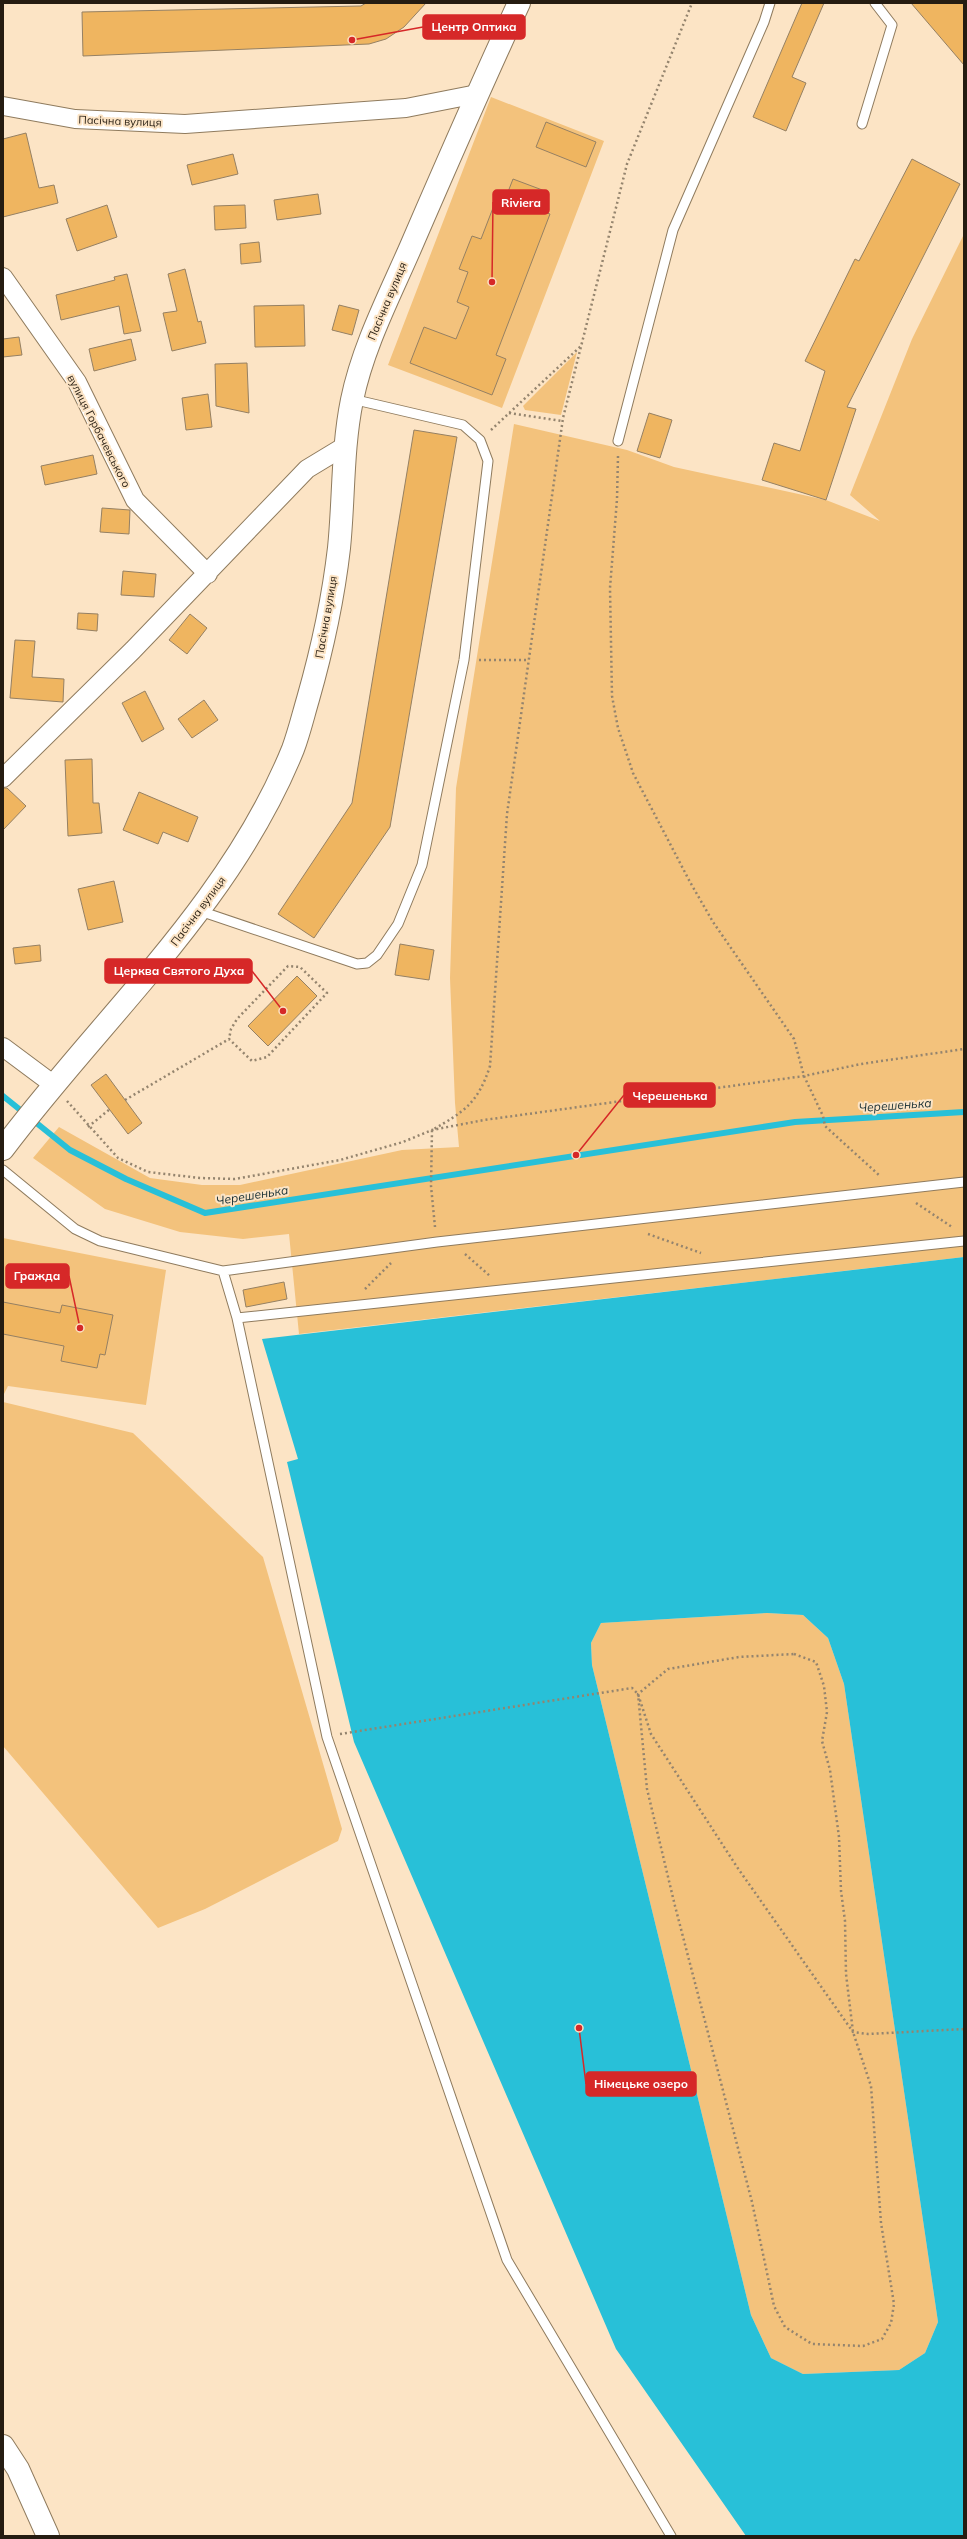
<svg xmlns="http://www.w3.org/2000/svg" width="967" height="2539" viewBox="0 0 967 2539" font-family="Mulish,sans-serif">
<style>
.green{fill:#f3c27c}
.water{fill:#28c0d8;fill-rule:evenodd}
.lines{fill:none;stroke-linecap:round;stroke-linejoin:round}
.stream{stroke:#28c0d8;stroke-width:6}
.building{fill:#efb560;stroke:#958063}
.service-casing{stroke:#8f7b5e;stroke-width:11}
.minor-casing{stroke:#8f7b5e;stroke-width:20}
.tertiary-casing{stroke:#8f7b5e;stroke-width:24}
.path{stroke:#94846e;stroke-width:2.5;stroke-dasharray:2 3;stroke-linecap:butt}
.service{stroke:#fff;stroke-width:9}
.minor{stroke:#fff;stroke-width:18}
.tertiary{stroke:#fff;stroke-width:22}
.labels{text-anchor:middle;dominant-baseline:central;stroke-width:4;stroke-linejoin:round;paint-order:stroke}
.street-label{font-size:11px;fill:#251c11;stroke:#fce4c5}
.water-label{font-size:12px;font-style:italic;fill:#193035;stroke:#fce4c5}
.leader{fill:none;stroke:#d62828;stroke-width:1.5}
.callout-dot{fill:#d62828;stroke:#fce4c5;stroke-width:1.5}
.callout{fill:#d62828;stroke:#d62828;stroke-width:1.5}
.callout-label{font-size:12px;text-anchor:middle;font-weight:bold;fill:#fff}
</style>
<rect width="100%" height="100%" fill="#fce4c5"/>
<path class="green" d="M491,97l113,44 -102,267 -114,-43z
M964,234v1023l-665,77 -10,-100 -46,5 -63,-7 -75,-23 -72,-51 26,-31 91,51 52,7h38l162,-35 57,-3 -4,-44 -5,-125 6,-190 58,-364 113,26 47,17 152,33 54,21 -30,-26 62,-156z
M577,352l-16,63 -36,-5 -2,-4z
M3,1238l163,32 -20,135 -138,-19 -5,10z
M3,1402l130,31 130,124 79,272 -4,12 -133,68 -47,19 -155,-182z
M767,1613l36,2 25,23 16,46 94,638 -13,31 -26,17 -96,4 -32,-16 -20,-43 -159,-650 -1,-22 10,-20z"/>
<path class="water" d="M964,1257v1279h-218l-130,-187 -262,-607 -67,-280 11,-3 -36,-120zM767,1613l36,2 25,23 16,46 94,638 -13,31 -26,17 -96,4 -32,-16 -20,-43 -159,-650 -1,-22 10,-20z"/>
<g class="lines">
<path class="stream" d="M3,1096l67,54 56,29 79,34 590,-91 169,-10"/>
</g>
<path class="building" d="M366,3h60l-22,24 -18,12 -17,5 -286,12 -1,-44 279,-6z
M802,3h22l-32,74 14,6 -20,48 -33,-14z
M911,3h53v62z
M546,122l50,20 -10,25 -50,-20z
M26,133l13,55 15,-3 4,18 -55,14v-78z
M233,154l5,20 -46,11 -5,-20z
M912,159l48,25 -113,223 9,2 -30,91 -64,-20 12,-37 26,8 25,-80 -20,-10 50,-102 4,2z
M513,179l32,12 -7,19 12,4 -54,141 10,4 -14,36 -82,-32 14,-36 32,12 13,-32 -12,-5 11,-30 -9,-3 13,-33 9,3 17,-44 8,2z
M318,194l3,20 -44,6 -3,-20z
M107,205l10,32 -40,14 -11,-32z
M245,205l1,23 -31,2 -1,-24z
M259,242l2,20 -20,2 -1,-20z
M185,269l13,53 3,-1 5,22 -34,8 -9,-38 14,-2 -9,-37z
M127,274l14,57 -17,3 -5,-28 -58,14 -5,-25 59,-15 -1,-3z
M304,305l1,41 -50,1 -1,-41z
M339,305l20,5 -7,25 -20,-5z
M19,337l3,18 -19,2v-18z
M131,339l5,21 -42,11 -5,-22z
M247,363l2,50 -33,-7 -1,-42z
M208,394l4,33 -26,3 -4,-32z
M649,413l23,7 -12,38 -23,-7z
M414,430l43,7 -67,390 -76,111 -36,-24 74,-111z
M93,455l4,19 -52,11 -4,-19z
M102,508l28,2 -1,24 -29,-2z
M123,571l33,3 -2,23 -33,-2z
M78,613l20,1 -1,17 -20,-2z
M190,614l17,14 -20,26 -18,-14z
M15,640l20,1 -3,36 32,2 -1,23 -53,-4z
M145,691l19,38 -22,13 -20,-39z
M204,700l14,20 -26,18 -14,-19z
M92,759l1,44h6l3,30 -34,3 -3,-76z
M3,788h4l19,18 -23,24z
M139,792l59,25 -10,25 -25,-10 -5,12 -35,-14z
M114,881l9,41 -35,8 -10,-41z
M400,944l34,6 -5,30 -34,-5z
M40,945l1,16 -26,3 -2,-16z
M297,976l20,20 -49,50 -20,-20z
M106,1074l36,49 -14,11 -37,-49z
M284,1282l3,17 -41,8 -3,-17z
M3,1302l57,11 2,-8 51,10 -8,40 -5,-1 -3,14 -36,-7 3,-15 -61,-12z"/>
<g class="lines">
<g class="service-casing">
<path id="service" d="M862,124l30,-99 -17,-22
M618,441l55,-211 91,-208 6,-19
M200,911l157,53 10,-1 10,-8 21,-31 24,-59 42,-205 24,-199 -8,-21 -17,-15 -111,-26
M3,1170l72,59 25,12 123,30
M237,1318l727,-77
M671,2536l-164,-276 -180,-523 -90,-419 -14,-47 214,-29 527,-60"/>
</g>
<g class="minor-casing">
<path id="minor" d="M3,106l72,13 110,5 221,-16 71,-14
M3,277l74,105 58,118 73,74
M3,778l130,-128 174,-181 38,-23
M3,1047l51,38"/>
</g>
<g class="tertiary-casing">
<path id="tertiary" d="M3,1149c99,-132 227,-244 290,-400 6,-16 10,-33 15,-50 14,-49 25,-99 31,-151 5,-49 3,-99 13,-148 11,-54 38,-105 60,-156 35,-81 70,-161 107,-241
M3,2446l15,23 30,67"/>
</g>
<path class="path" d="M509,413l53,8
M491,430l90,-84
M618,456l-1,43 -7,89 2,108 6,32 15,45 57,109 23,40 81,117 10,37 19,40 2,10 55,50
M479,660h50
M125,1100l104,-61 23,22 15,-4 60,-64 -27,-26 -12,-1 -51,53 -6,10 -2,10
M67,1101l51,57 30,14 52,6 35,1 105,-19 63,-18 29,-12 52,-10 320,-44 57,-12 103,-15
M88,1127l22,-18
M916,1203l36,24
M435,1227l-4,-41 1,-56c32,-18 46,-27 58,-64l17,-252 56,-396 64,-254 65,-161
M648,1234l53,19
M465,1254l25,22
M365,1289l26,-26
M794,1654l22,8 8,24 3,26 -5,29 8,29 9,67 2,54 4,30 1,53 7,58 18,54 10,137 13,81 -3,19 -9,16 -19,7 -51,-2 -27,-17 -11,-21 -22,-104 -77,-296 -28,-117 -9,-95 30,-25 71,-12z
M340,1734l292,-46 6,6 13,40 86,133 116,165 15,2 96,-5"/>
<use href="#service" class="service"/>
<use href="#minor" class="minor"/>
<use href="#tertiary" class="tertiary"/>
</g>
<g class="labels">
<g class="street-label">
<text transform="translate(120 121) rotate(2)">Пасічна вулиця</text>
<text transform="translate(387 301) rotate(-67)">Пасічна вулиця</text>
<text transform="translate(99 431) rotate(63)">вулиця Горбачевського</text>
<text transform="translate(326 617) rotate(-80)">Пасічна вулиця</text>
<text transform="translate(198 911) rotate(-53)">Пасічна вулиця</text>
</g>
<g class="water-label">
<text transform="translate(895 1105) rotate(-4)">Черешенька</text>
<text transform="translate(252 1195) rotate(-9)">Черешенька</text>
</g>
</g>
<path class="leader" d="M352 40L423 27M492 282L493 202M283 1011L252 971M576 1155L624 1095M80 1328L69 1276M579 2028L586 2084"/>
<g class="callout-dot">
<circle cx="352" cy="40" r="4"/>
<circle cx="492" cy="282" r="4"/>
<circle cx="283" cy="1011" r="4"/>
<circle cx="576" cy="1155" r="4"/>
<circle cx="80" cy="1328" r="4"/>
<circle cx="579" cy="2028" r="4"/>
</g>
<g class="callout">
<rect x="423" y="15" width="102" height="24" rx="4"/>
<rect x="493" y="190" width="56" height="24" rx="4"/>
<rect x="105" y="959" width="147" height="24" rx="4"/>
<rect x="624" y="1083" width="91" height="24" rx="4"/>
<rect x="6" y="1264" width="63" height="24" rx="4"/>
<rect x="586" y="2072" width="110" height="24" rx="4"/>
</g>
<g class="callout-label">
<text x="474" y="31">Центр Оптика</text>
<text x="521" y="207">Riviera</text>
<text x="179" y="975">Церква Святого Духа</text>
<text x="670" y="1100">Черешенька</text>
<text x="37" y="1280">Гражда</text>
<text x="641" y="2088">Німецьке озеро</text>
</g>
<rect width="967" height="2539" fill="none" stroke="#251c11" stroke-width="8"/>
</svg>
